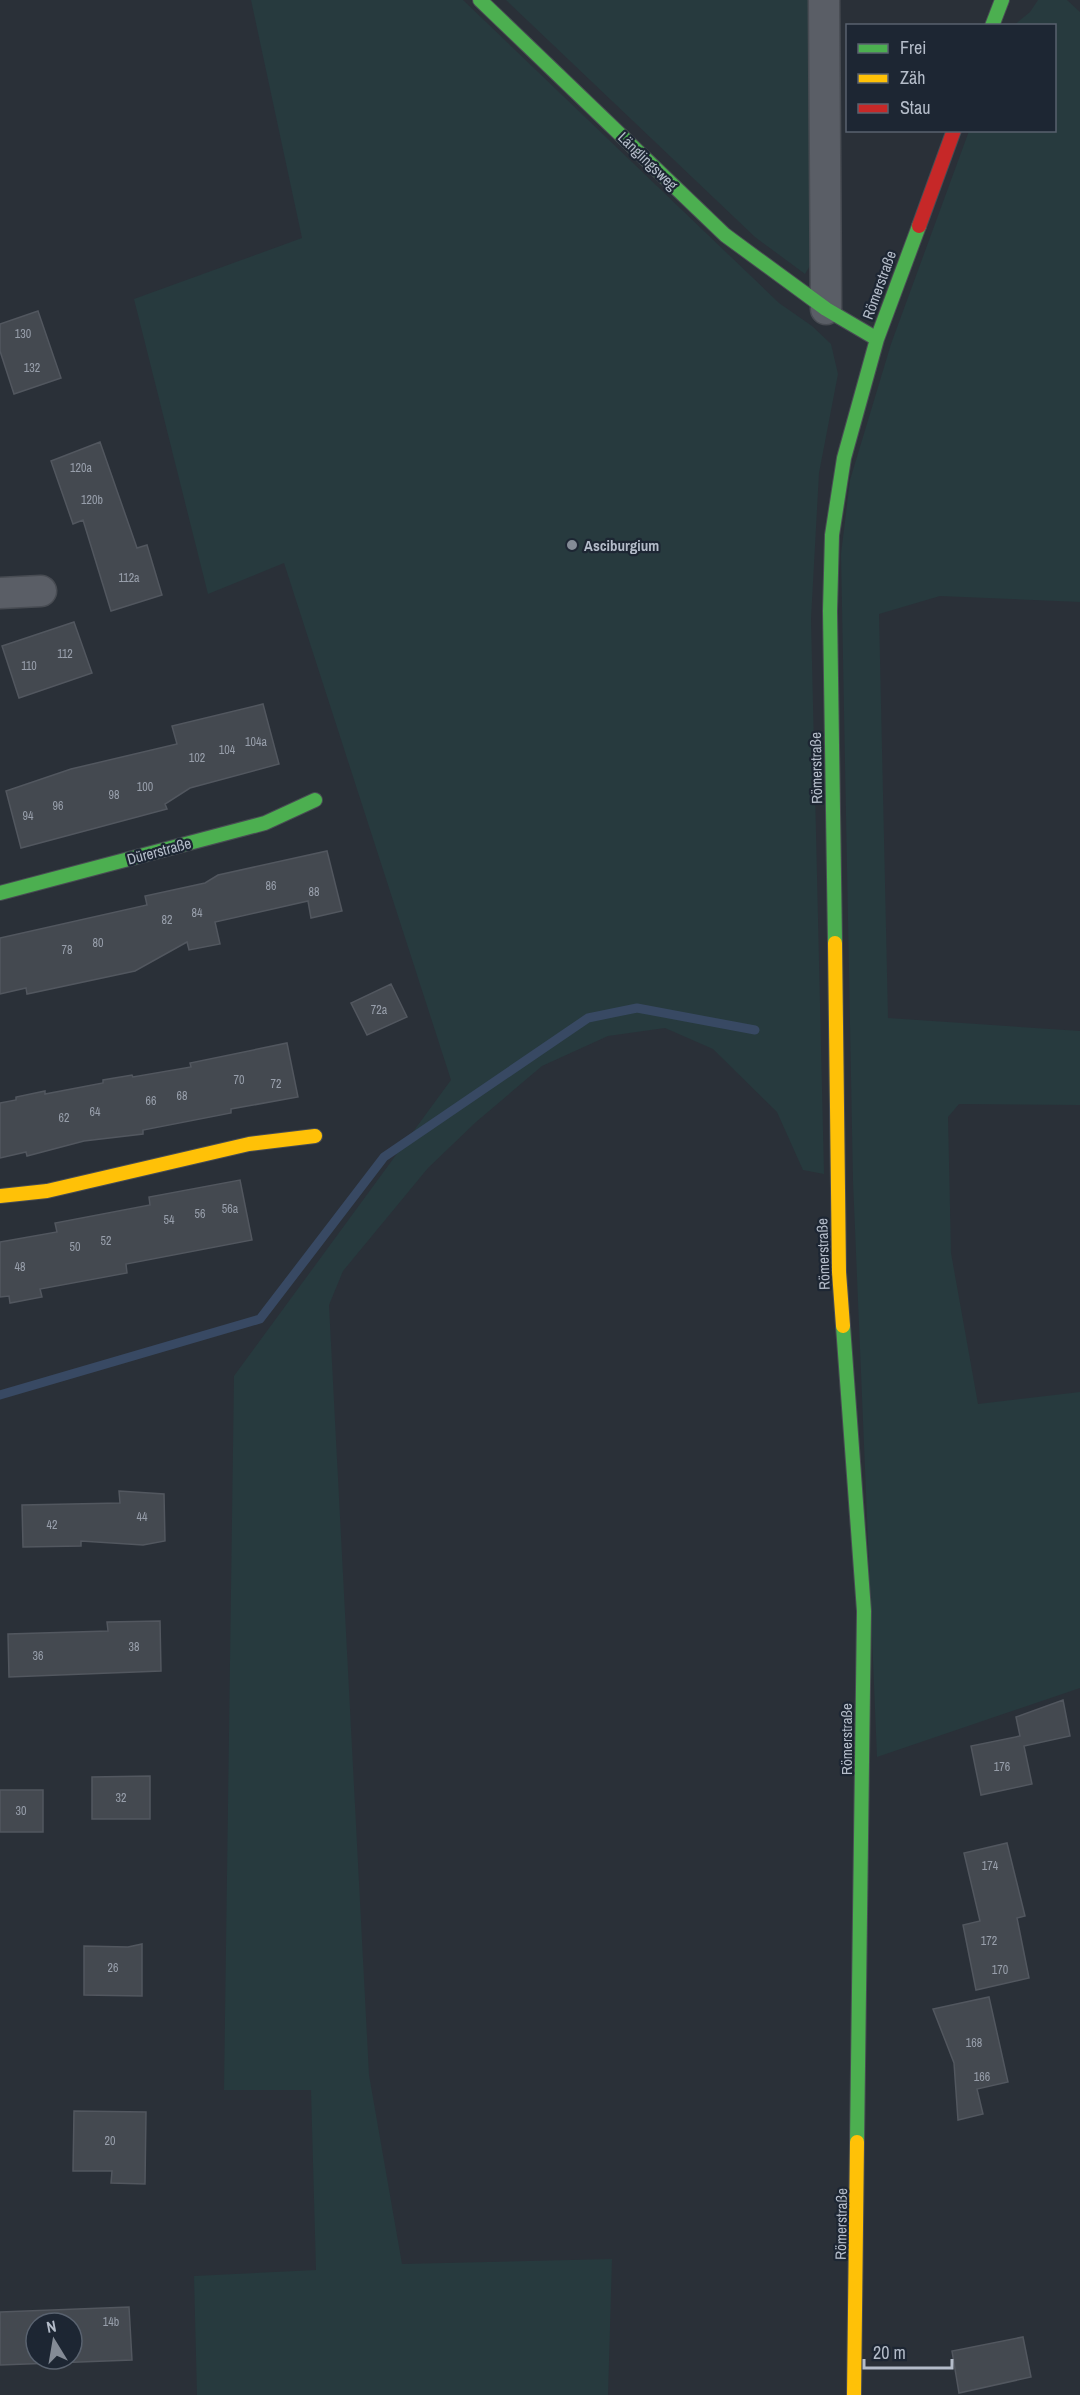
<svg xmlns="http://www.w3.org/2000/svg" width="1080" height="2395" viewBox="0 0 1080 2395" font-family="'Archivo Narrow',sans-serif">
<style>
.green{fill:#273a3e}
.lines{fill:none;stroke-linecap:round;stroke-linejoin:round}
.stream{stroke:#384963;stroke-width:9}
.building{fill:#444950;stroke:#52575f;stroke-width:1.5;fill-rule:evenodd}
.street-casing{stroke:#484c53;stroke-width:33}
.fast-casing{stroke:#484c53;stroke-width:16}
.slow-casing{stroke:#484c53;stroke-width:16}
.jam-casing{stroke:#484c53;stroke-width:16}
.street{stroke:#5a5e66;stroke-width:30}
.fast{stroke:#4caf50;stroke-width:14}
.slow{stroke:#ffc107;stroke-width:14}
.jam{stroke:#c62828;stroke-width:14}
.poi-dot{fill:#848b96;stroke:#1d2633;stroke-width:2}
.labels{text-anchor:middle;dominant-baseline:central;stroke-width:4.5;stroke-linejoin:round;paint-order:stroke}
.number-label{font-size:12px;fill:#989fab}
.street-label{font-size:15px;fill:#b4bcc9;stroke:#1d2633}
.poi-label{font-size:15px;font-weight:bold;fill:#b4bcc9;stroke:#1d2633;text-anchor:start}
</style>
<rect width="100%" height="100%" fill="#2a3038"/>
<path class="green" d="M251,0h212l316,303 33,23 19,18 7,30 -19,99 -8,146 13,555 -21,-4 -26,-58 -64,-63 -48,-21 -57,8 -66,30 -66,56 -48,46 -85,103 -14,34 40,770 33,189 210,-5 -4,136h-411l-3,-119 122,-6 -5,-180h-87l10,-714 217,-296 -167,-517 -76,31 -74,-295 168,-61z
M506,0h308l2,256 -11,18 -50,-37z
M1038,0h29l13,12v590l-140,-6 -61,18 9,404 192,13v74l-121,-1 -11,13 3,136 27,151 102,-12v296l-203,69 -24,-576 -12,-627 9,-74 41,-136 78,-213 85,-1v-104l-40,-1 16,-13z"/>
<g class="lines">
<path class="stream" d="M0,1395l260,-76 124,-162 204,-139 49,-10 118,22"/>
</g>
<path class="building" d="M38,311l23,67 -47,16 -14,-43v-27z
M100,442l37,106 10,-3 15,50 -51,16 -28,-91 -10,4 -22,-63z
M74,622l18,51 -73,25 -17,-52z
M263,704l16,60 -89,24 -25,16 2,5 -146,39 -15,-57 65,-22 106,-25 -5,-18z
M327,851l15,60 -31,7 -3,-17 -93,21 5,22 -31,6 -2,-8 -52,29 -108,23 -1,-6 -26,6v-56l147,-33 -2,-9 60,-13 13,-8z
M391,984l16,33 -40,18 -16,-32z
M287,1043l11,54 -67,12v4l-88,17v4l-59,7 -57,15 -1,-4 -26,6v-55l16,-3v-3l29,-6v3l58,-11v-3l29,-5 1,2 58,-10 -1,-4z
M240,1180l12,60 -126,24 1,9 -87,16 2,8 -32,6 -1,-7 -9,1v-55l57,-10 -2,-9 95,-18 -1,-8z
M119,1491l45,3 1,47 -22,4 -62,-4v5l-58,1 -1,-42 98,-2z
M160,1621l1,50 -152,6 -1,-43 100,-3 -1,-9z
M1063,1700l7,36 -46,10 8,38 -51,11 -10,-49 49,-10 -4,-19z
M150,1776v43h-58v-42z
M0,1790h43v42h-43z
M1007,1843l18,73 -8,2 12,60 -53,12 -13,-65 17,-4 -16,-68z
M142,1944v52l-58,-1v-49l44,1z
M989,1997l19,85 -31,7 6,25 -25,6 -4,-57 -21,-54z
M74,2111l72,1 -1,72 -34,-1 1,-12h-39z
M129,2307l3,53 -132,5v-53zM36,2323h36v36h-36z
M1023,2337l8,40 -72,16 -7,-42z"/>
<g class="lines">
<g class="street-casing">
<path id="street" d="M824,0l2,309
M0,593l41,-2"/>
</g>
<g class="fast-casing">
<path id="fast" d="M480,0l245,235 101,74 51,30
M992,26l10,-26
M0,893l265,-70 50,-23
M835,943l-5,-332 2,-76 12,-77 33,-119 42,-113
M843,1326l21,285 -7,531"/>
</g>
<g class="slow-casing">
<path id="slow" d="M835,943l4,329 4,54
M0,1196l47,-5 202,-47 66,-8
M854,2395l3,-253"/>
</g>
<g class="jam-casing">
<path id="jam" d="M919,226l35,-96"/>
</g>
<use href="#street" class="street"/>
<use href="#fast" class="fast"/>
<use href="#slow" class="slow"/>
<use href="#jam" class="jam"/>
</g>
<circle class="poi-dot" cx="572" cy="545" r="6"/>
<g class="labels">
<g class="number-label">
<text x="23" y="334">130</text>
<text x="32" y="368">132</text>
<text x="81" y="468">120a</text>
<text x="92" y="500">120b</text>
<text x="129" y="578">112a</text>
<text x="65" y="654">112</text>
<text x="29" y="666">110</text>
<text x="256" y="742">104a</text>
<text x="227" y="750">104</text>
<text x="197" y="758">102</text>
<text x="145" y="787">100</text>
<text x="114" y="795">98</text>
<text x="58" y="806">96</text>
<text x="28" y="816">94</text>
<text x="271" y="886">86</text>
<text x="314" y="892">88</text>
<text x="197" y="913">84</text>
<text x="167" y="920">82</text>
<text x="98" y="943">80</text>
<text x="67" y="950">78</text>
<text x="379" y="1010">72a</text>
<text x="239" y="1080">70</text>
<text x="276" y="1084">72</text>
<text x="182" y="1096">68</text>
<text x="151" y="1101">66</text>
<text x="95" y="1112">64</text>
<text x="64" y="1118">62</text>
<text x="230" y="1209">56a</text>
<text x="200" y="1214">56</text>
<text x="169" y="1220">54</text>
<text x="106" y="1241">52</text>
<text x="75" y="1247">50</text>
<text x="20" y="1267">48</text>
<text x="142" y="1517">44</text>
<text x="52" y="1525">42</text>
<text x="134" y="1647">38</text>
<text x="38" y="1656">36</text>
<text x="1002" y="1767">176</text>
<text x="121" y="1798">32</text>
<text x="21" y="1811">30</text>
<text x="990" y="1866">174</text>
<text x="989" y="1941">172</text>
<text x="113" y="1968">26</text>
<text x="1000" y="1970">170</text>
<text x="974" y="2043">168</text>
<text x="982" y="2077">166</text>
<text x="110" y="2141">20</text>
<text x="111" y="2322">14b</text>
</g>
<g class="street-label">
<text transform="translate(648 161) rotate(44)">Länglingsweg</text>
<text transform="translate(879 285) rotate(-70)">Römerstraße</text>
<text transform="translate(816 768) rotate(-91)">Römerstraße</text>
<text transform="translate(159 851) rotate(-15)">Dürerstraße</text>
<text transform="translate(823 1254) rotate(-92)">Römerstraße</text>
<text transform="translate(846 1739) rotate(-90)">Römerstraße</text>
<text transform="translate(841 2224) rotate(-89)">Römerstraße</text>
</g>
<g class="poi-label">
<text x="584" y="545">Asciburgium</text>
</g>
</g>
<rect x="846" y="24" width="210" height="108" fill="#1d2633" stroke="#59626f" stroke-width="1.5"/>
<rect x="858" y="44" width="30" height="9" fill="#4caf50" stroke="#59626f" stroke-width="1.5"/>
<text x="900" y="54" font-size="18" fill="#b4bcc9">Frei</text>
<rect x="858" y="74" width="30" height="9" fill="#ffc107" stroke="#59626f" stroke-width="1.5"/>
<text x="900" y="84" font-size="18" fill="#b4bcc9">Zäh</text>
<rect x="858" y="104" width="30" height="9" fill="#c62828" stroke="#59626f" stroke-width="1.5"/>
<text x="900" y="114" font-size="18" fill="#b4bcc9">Stau</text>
<g transform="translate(54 2341) rotate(349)"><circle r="28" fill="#1d2633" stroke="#59626f" stroke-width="1.5"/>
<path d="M0-4.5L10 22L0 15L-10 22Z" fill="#848b96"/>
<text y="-9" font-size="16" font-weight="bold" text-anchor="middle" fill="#b4bcc9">N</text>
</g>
<path d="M864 2359v9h88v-9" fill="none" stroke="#b4bcc9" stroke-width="3"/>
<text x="873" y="2359" font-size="18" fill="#b4bcc9" stroke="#1d2633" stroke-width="4.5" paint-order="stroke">20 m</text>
</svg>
